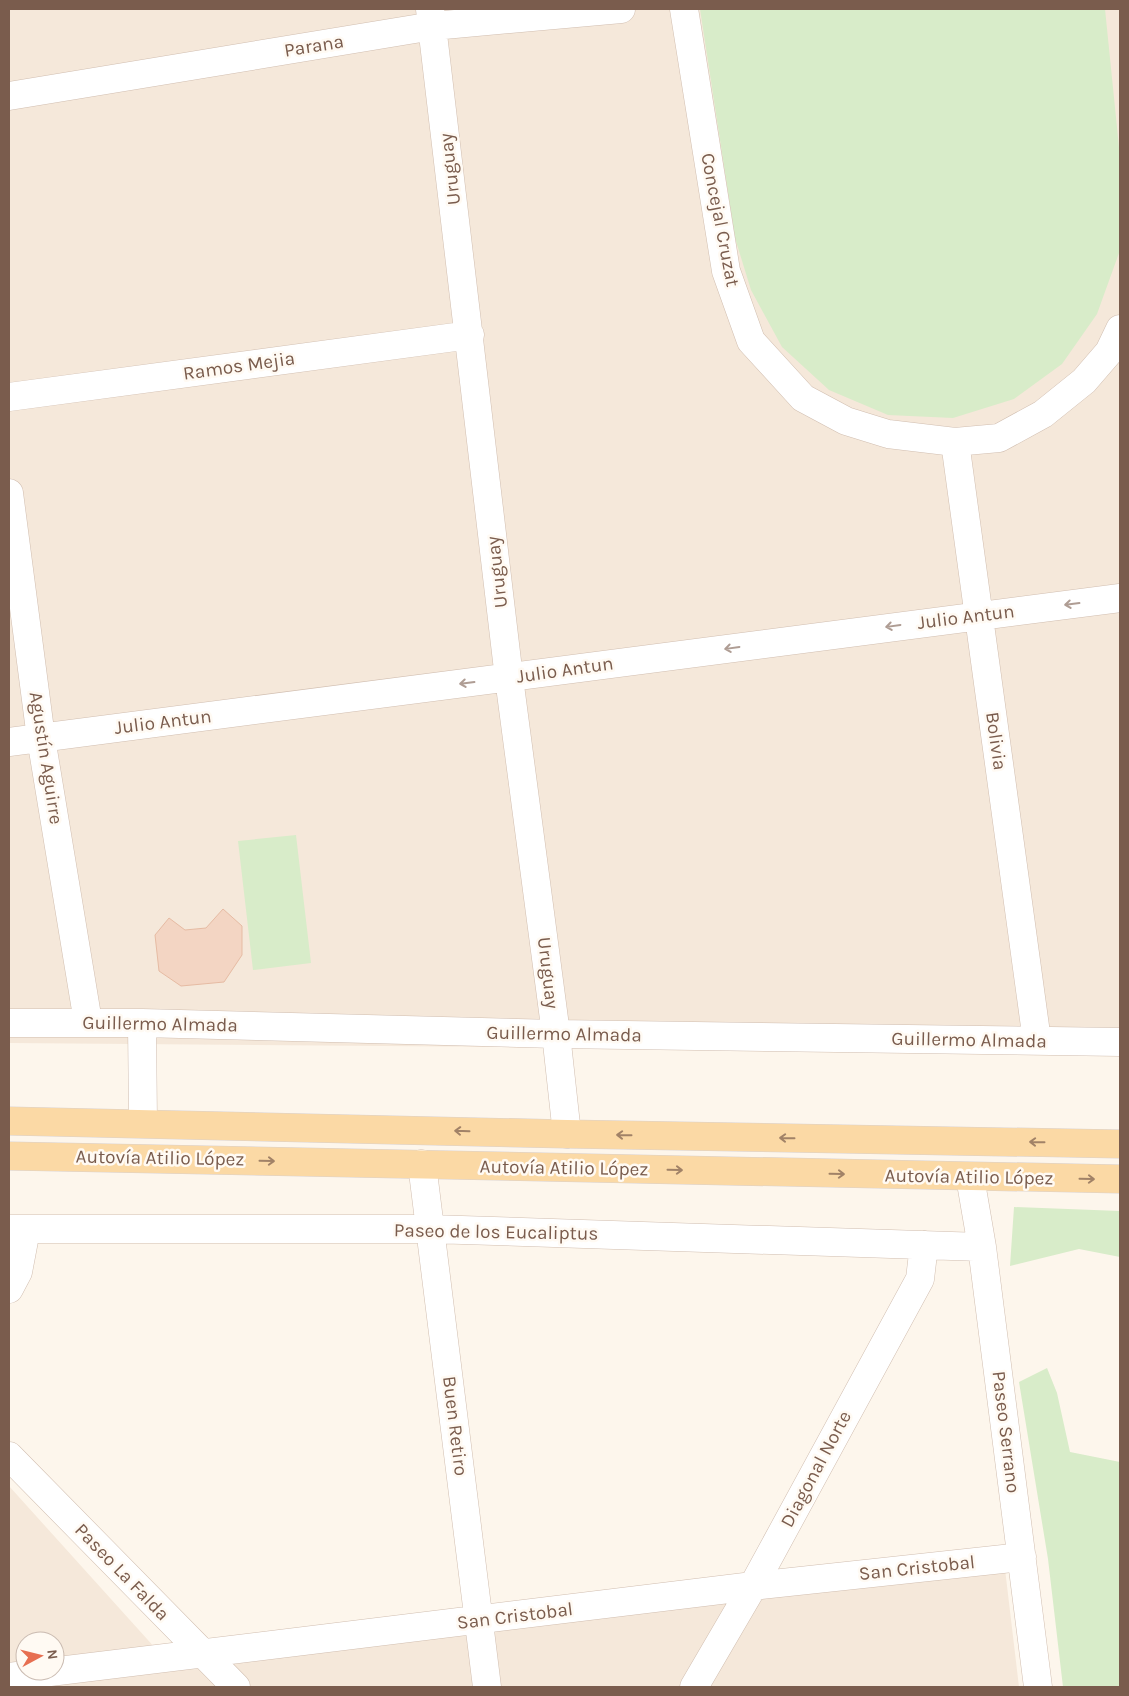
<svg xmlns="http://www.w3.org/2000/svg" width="1129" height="1696" viewBox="0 0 1129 1696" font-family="Karla,sans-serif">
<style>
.residential{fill:#f5e8da;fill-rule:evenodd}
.green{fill:#d8ecc9}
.building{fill:#f3d5c3;stroke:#e6bba3}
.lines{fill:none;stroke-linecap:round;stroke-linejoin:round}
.minor-casing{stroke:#d1beb0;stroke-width:29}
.major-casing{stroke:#dad1cd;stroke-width:29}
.minor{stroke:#fff;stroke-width:28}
.major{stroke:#fbd9a5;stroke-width:28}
.oneway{stroke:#af9d94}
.oneway2{stroke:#a18267}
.labels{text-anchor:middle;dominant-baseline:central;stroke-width:5;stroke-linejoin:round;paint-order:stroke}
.street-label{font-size:19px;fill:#7a5c4d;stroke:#fffaf3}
</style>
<rect width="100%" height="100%" fill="#fdf6ec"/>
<path class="residential" d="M9,9h1111v1043l-1111,-9z
M9,1486l166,184 830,-101 14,118h-1010zM25,1641h30v30h-30z"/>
<path class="green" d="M700,9h405l15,148v70l-1,26 -22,61 -35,50 -48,35 -61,19 -65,-3 -59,-25 -47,-43 -31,-57 -16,-52z
M296,835l15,128 -58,7 -15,-129z
M1014,1207l106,4v46l-41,-8 -69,17z
M1047,1368l10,25 13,59 50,10v225h-57l-15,-128 -29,-177z"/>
<path class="building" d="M223,909l19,17v29l-18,27 -43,4 -22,-15 -4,-36 14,-17 16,12 21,-2z"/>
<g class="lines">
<g class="minor-casing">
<path id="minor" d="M430,9l79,669 47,356 11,100
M684,9l42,262 25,70 52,57 43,23 42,13 67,8 44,-4 44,-24 41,-33 25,-29 11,-23
M9,96l424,-70 188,-17
M9,397l461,-62
M955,442l82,599
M9,493l32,245 47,284
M9,742l1111,-144
M9,1023h133l414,11 564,8
M142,1023l1,100
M422,1164l65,523
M970,1177l12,70 56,440
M9,1229h421l552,18
M9,1289l9,-17 8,-42
M9,1456l227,231
M9,1677l744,-91 269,-29
M694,1687l59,-101 167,-307 4,-34"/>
</g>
<g class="major-casing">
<path id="major" d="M9,1121l558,13 553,10
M9,1156l1111,23"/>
</g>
<use href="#minor" class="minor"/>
<use href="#major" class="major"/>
</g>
<defs><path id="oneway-shaft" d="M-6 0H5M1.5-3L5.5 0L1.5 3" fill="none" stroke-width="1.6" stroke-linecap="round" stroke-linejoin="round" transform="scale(1.25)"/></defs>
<g class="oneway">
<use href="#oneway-shaft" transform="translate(1072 604) rotate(173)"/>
<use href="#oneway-shaft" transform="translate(893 626) rotate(172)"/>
<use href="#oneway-shaft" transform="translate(732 648) rotate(172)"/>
<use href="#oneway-shaft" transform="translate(467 683) rotate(173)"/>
</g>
<g class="oneway2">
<use href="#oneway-shaft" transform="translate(462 1131) rotate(-178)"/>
<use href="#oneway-shaft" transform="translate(624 1135) rotate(-179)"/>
<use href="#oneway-shaft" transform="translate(787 1138) rotate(-179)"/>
<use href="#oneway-shaft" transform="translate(1037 1142) rotate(-179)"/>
<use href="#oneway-shaft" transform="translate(267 1161) rotate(1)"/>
<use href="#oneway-shaft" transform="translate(675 1170) rotate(1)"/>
<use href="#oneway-shaft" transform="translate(837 1174) rotate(1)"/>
<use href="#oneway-shaft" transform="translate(1087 1179) rotate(1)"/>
</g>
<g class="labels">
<g class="street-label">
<text transform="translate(314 46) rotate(-9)">Parana</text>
<text transform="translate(450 169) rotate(-97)">Uruguay</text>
<text transform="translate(720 220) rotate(79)">Concejal Cruzat</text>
<text transform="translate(239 366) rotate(-8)">Ramos Mejia</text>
<text transform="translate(497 572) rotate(-97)">Uruguay</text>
<text transform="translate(966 617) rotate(-7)">Julio Antun</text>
<text transform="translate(565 670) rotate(-8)">Julio Antun</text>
<text transform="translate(163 722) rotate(-7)">Julio Antun</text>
<text transform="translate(996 741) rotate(82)">Bolivia</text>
<text transform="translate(46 758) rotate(81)">Agustín Aguirre</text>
<text transform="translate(548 973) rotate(83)">Uruguay</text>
<text transform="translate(160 1024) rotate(1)">Guillermo Almada</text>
<text transform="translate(564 1034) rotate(1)">Guillermo Almada</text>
<text transform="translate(969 1040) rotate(1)">Guillermo Almada</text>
<text transform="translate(160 1158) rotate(1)">Autovía Atilio López</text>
<text transform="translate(564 1168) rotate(1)">Autovía Atilio López</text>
<text transform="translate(969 1177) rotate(1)">Autovía Atilio López</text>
<text transform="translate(496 1232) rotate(1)">Paseo de los Eucaliptus</text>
<text transform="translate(455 1426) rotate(83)">Buen Retiro</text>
<text transform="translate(1006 1432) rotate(83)">Paseo Serrano</text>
<text transform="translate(816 1469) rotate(-62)">Diagonal Norte</text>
<text transform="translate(917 1568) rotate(-6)">San Cristobal</text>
<text transform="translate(122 1572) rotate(46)">Paseo La Falda</text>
<text transform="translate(515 1616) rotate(-7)">San Cristobal</text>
</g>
</g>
<rect width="1129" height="1696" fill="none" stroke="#7a5c4d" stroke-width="20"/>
<g transform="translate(40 1656) rotate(83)"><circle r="24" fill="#fffaf3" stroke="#cabbb1"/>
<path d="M0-4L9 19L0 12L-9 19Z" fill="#e76f51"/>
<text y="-8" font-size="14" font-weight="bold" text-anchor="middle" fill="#7a5c4d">N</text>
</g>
</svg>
